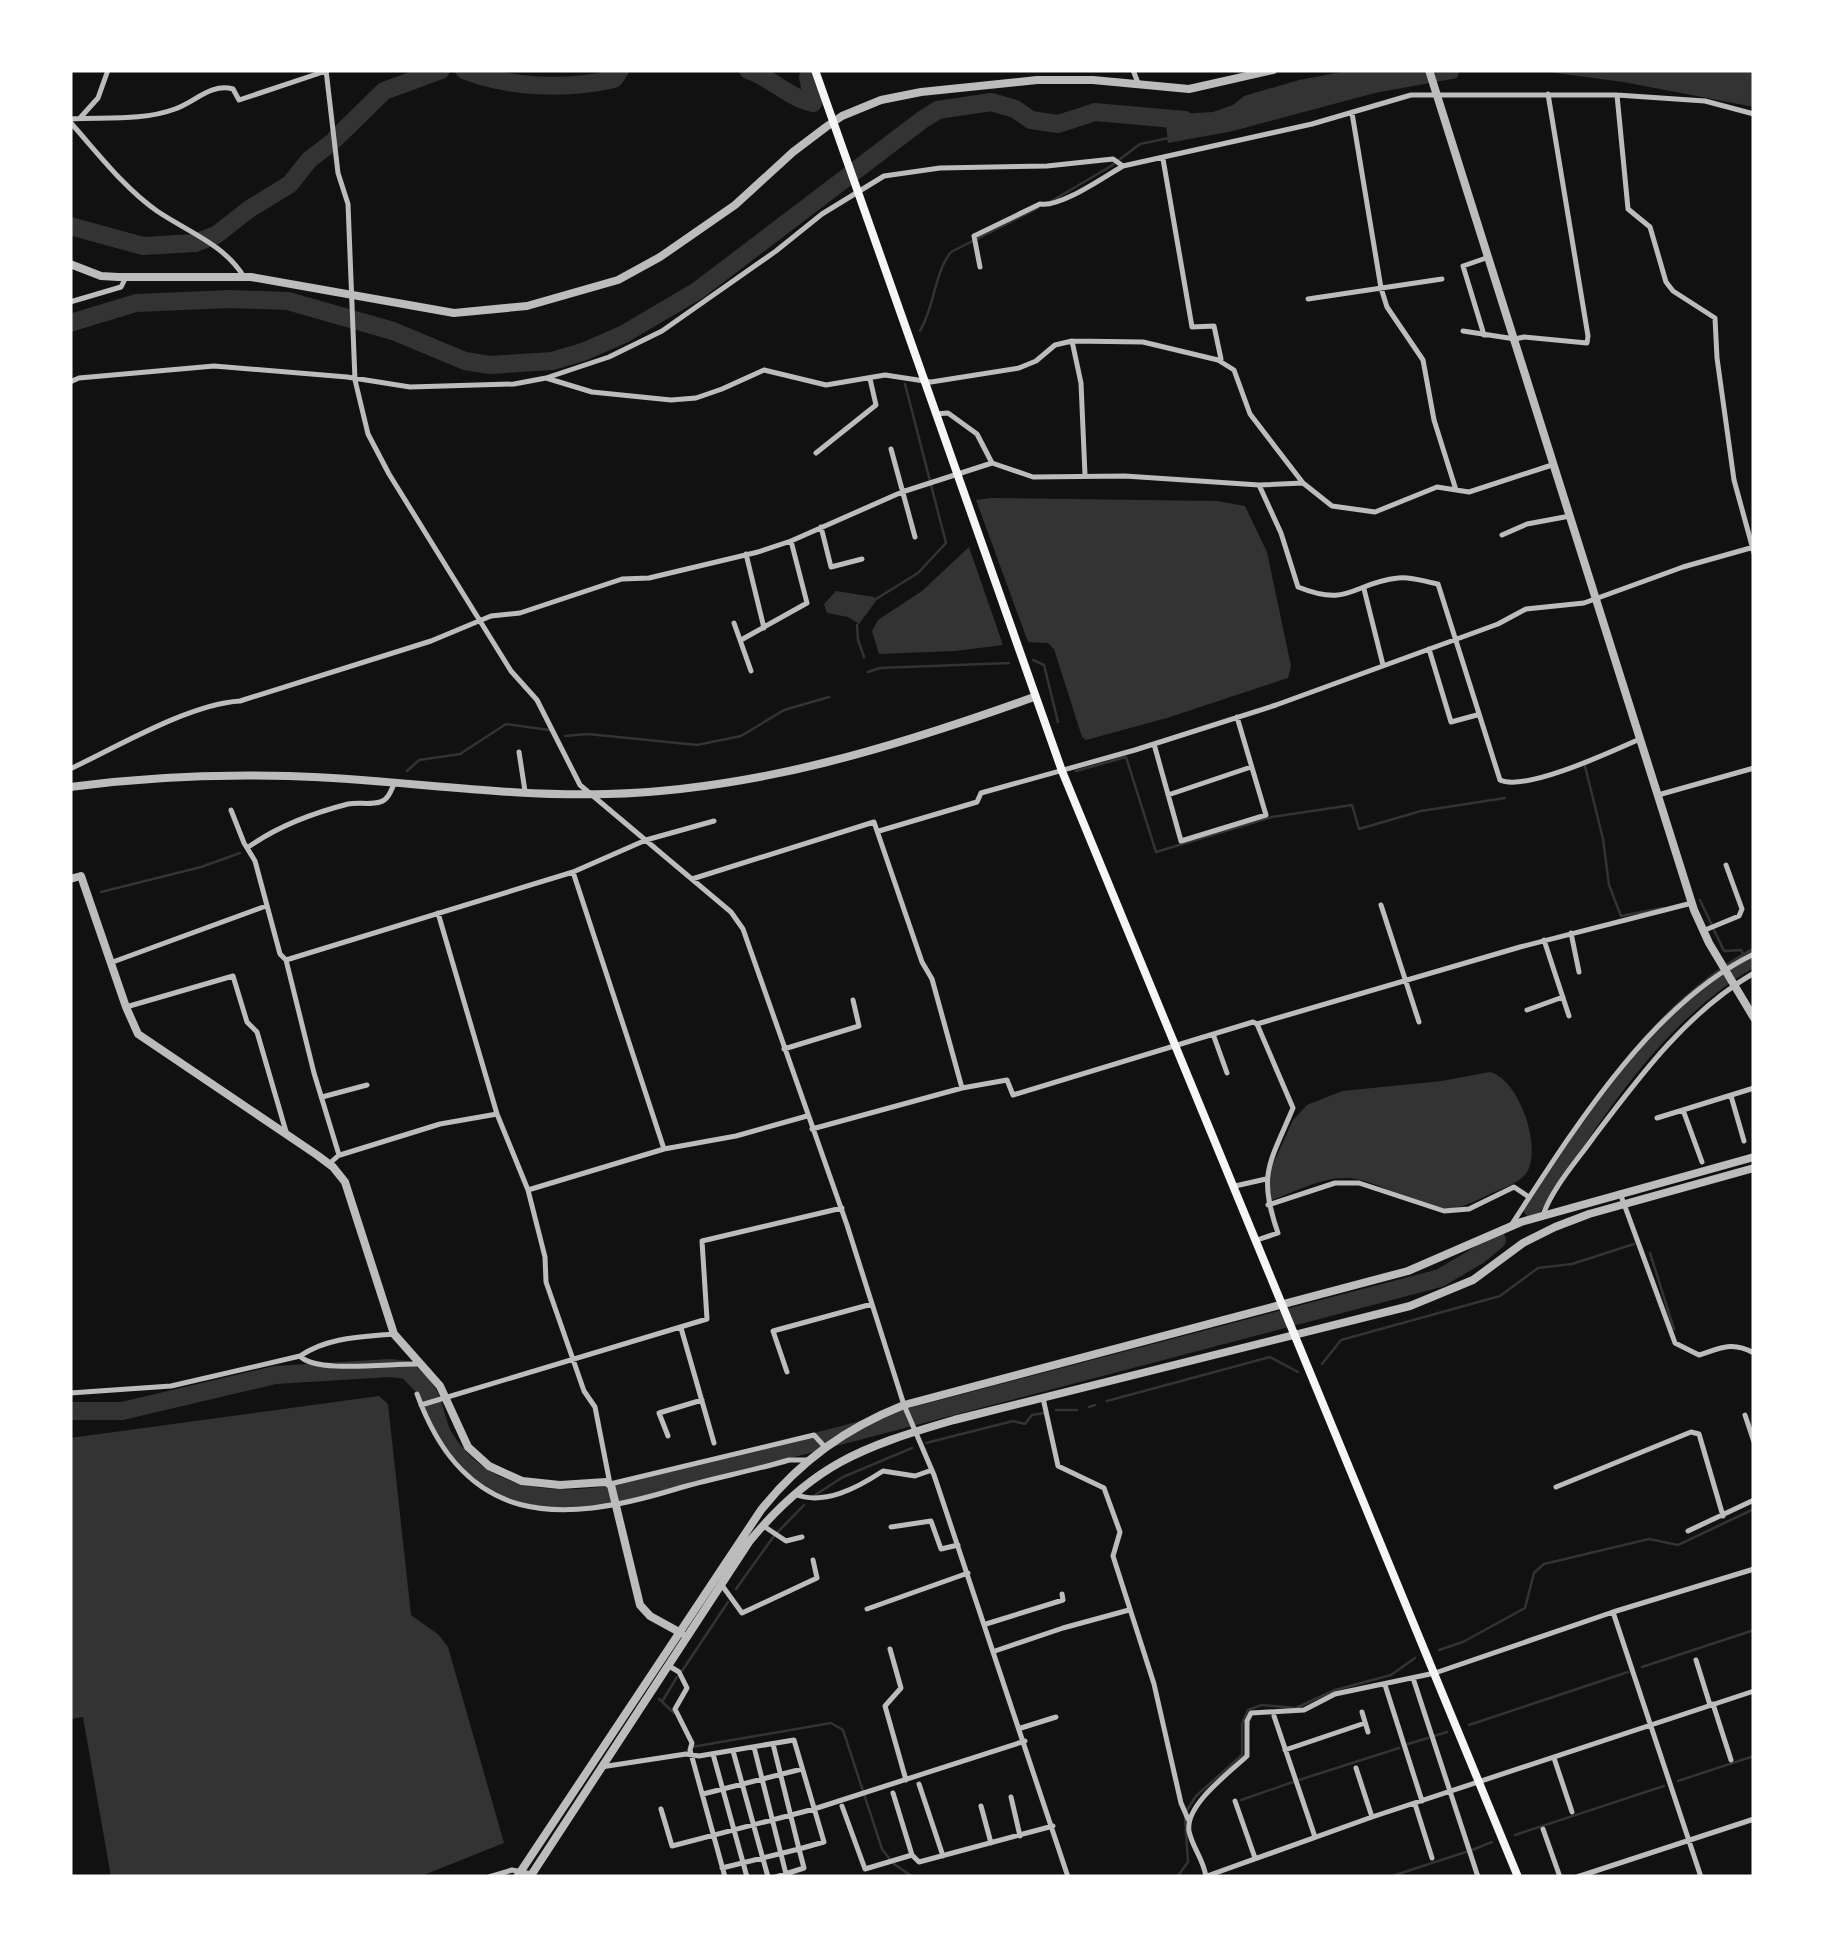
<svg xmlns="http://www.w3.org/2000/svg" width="1824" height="1947" viewBox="0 0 1824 1947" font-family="Helvetica,sans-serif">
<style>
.water{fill:#333}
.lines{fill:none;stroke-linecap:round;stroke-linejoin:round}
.stream{stroke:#333;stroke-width:2.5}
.river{stroke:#333;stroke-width:18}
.minor{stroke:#bcbcbc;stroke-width:5}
.tertiary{stroke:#bcbcbc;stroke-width:8}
.secondary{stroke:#f5f5f5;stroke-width:8}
</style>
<rect width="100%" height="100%" fill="#111"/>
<path class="water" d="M1352,70h120l-13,2 -2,6 -82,15 -142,38 -65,12 -3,-28 48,-3 20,-7 11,-9 55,-16z
M1534,70h220v37l-131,-25z
M990,498l227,3 28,5 22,46 24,114 -3,12 -121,40 -81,22 -4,-3 -28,-88 -6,-6 -20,-1 -52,-142z
M969,547l34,98 -48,6 -76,3 -7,-23 6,-11 44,-29z
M836,591l38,6 2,4 -17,23 -11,-7 -21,-4 -3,-9z
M1490,1072c30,7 55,82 34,104 -8,8 -23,13 -34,18 -11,5 -23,12 -35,14 -38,6 -73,-30 -110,-30 -24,0 -51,14 -73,22l-3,-2v-25l24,-53 14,-15 35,-14 100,-10z
M379,1396l9,8 23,211 28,20 9,12 56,196 -85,34h-308l-28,-160 -12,2 -1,-4v-277z"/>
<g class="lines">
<path class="stream" d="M1050,202l61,-36 29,-22 29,-6
M920,331c15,-25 14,-58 31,-79l87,-44
M876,599l42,-26 28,-30 -41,-159
M857,625l1,15 6,17
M1033,660l11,5 14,57
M868,672l12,-4 129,-5
M565,736l23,-2 109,11 44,-9 43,-26 45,-13
M1585,766l18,73 6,46 12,31 42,-8
M407,771l12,-11 41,-6 46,-30 43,6
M1076,771l50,-14 30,95 116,-35 80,-12 7,24 62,-18 84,-13
M101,892l100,-25 39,-14
M1700,900l24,51 17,-1 2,4
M1650,1253l24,76
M1322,1364l19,-24 159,-44 38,-28 34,-4 62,-20
M1107,1401l163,-44 28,15
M1089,1407l6,-2
M1056,1410h21
M926,1443l87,-22 12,3 7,-9 12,-2
M812,1497l31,-20 69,-29
M736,1589l38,-53 30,-31
M1439,1650l24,-8 62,-34 9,-35 10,-9 105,-25 29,6 76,-36
M1642,1667l112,-37
M682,1671l46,-69
M659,1699l15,14
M663,1700l14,-23
M1469,1725l159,-53
M1434,1736l13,-4
M1408,1744l20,-6
M692,1747l139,-24 12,7 39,119 7,9
M1299,1780l100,-32
M1678,1781l76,-25
M1241,1800l52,-18
M1187,1810l9,-14 46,-41v-31l6,-14 14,-5 34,3 39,-18 56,-15 24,-17
M1515,1835l149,-49
M1472,1850l20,-8
M894,1864l19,13
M1177,1877l11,-15 -3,-44
M1389,1877l77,-25"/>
<path class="river" d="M464,70c46,18 102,20 150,9l6,-9
M748,70c24,8 39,27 65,33l-5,-26
M336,138l48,-47 57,-21
M70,226l73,20 52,-3 21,-8 32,-25 42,-26 19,-24 22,-17
M70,323l66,-20 94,-4 58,2 105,30 72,30 25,4 62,-4 31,-9 41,-18 73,-43 225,-171 16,-10 53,-8 24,7 16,11 27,4 37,-12 90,8
M1532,1208c62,-94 122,-194 222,-251
M70,1411h52l153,-36 115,-7 17,2c7,7 16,15 21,23 8,14 8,31 16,44 39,64 108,67 174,57l822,-216 39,-23 18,-15"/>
<path class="minor" d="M326,70l12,103 10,31 7,176 13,54 21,40 122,197 26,29 43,85 151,127 12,17 104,296 57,180 30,70 134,402
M1133,70l5,13
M1617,95l11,114 22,18 16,55 7,9 42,27 2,40 17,122 20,73
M1352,113l29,175 6,19 36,53 11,60 22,70
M80,118l18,-20 10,-28
M70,119c33,-2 73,2 105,-10 20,-7 36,-26 58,-20l6,11 90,-30
M70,122c27,30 54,66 87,89 31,21 67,33 87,66
M1163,159l29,168 22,-1 7,33
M980,267l-6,-31 66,-32c20,4 64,-27 83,-38
M1308,299l134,-20
M70,302l51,-15 5,-10
M1463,331l52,8 9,-2 63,6 1,-7 -40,-242
M1484,335l-21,-69 26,-9
M1072,341l9,42 4,92
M546,378l63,-21 53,-26 114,-80 46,-37 62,-38 56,-8 107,-2 66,-7 10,7 189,-42 99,-29h206l88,6 49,13
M70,382l9,-4 135,-12 133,11 63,10 104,-3 32,-6 46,14 79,8 25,-2 26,-9 42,-19 62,15 59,-10 46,7 88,-14 17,-7 19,-16 17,-4 71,1 75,18 16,10 16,44 53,69 29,23 43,6 62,-25 32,5 83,-27
M935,414l13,-1 29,21 15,29
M891,449l24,88
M816,453l60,-48 -6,-26
M1259,485l22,48 17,54c52,21 54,-4 100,-9 13,-2 28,4 40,6l62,196c25,12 113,-29 140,-41
M821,527l10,40 31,-8
M1502,535l25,-11 43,-8
M746,554l18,74
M1364,589l19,76
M734,623l17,48
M741,640l66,-37 -16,-62
M1429,649l22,73 26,-7
M1154,744l27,97 85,-26 -29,-98
M519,752l6,39
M70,769c47,-22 119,-65 170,-68l191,-60 60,-25 29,-3 102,-34 27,-1 109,-26 33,-11 111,-49 90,-29 41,14 92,-1 134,9 44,-2
M1168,795l83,-28
M1658,795l96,-27
M231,810l13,33 11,18 25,93 6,6 28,113 25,82 -10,9
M879,831l98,-29 4,-9 154,-43 141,-45 222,-81 28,-15 58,-6 99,-36 71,-20
M247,848c29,-21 66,-35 101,-44 11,-2 22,1 32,-2 8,-2 11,-11 14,-18
M573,872l91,277
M692,879l182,-57 48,140 10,17 30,109
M1381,905l38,117
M438,913l59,201 31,76 17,67 1,25 38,109 11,16 15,77 204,-49 11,12
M1705,930l34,-14 3,-7 -16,-44
M1571,933l8,39
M1544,940l25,76
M286,960l287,-88 73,-32 68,-19
M110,963l156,-57
M126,1007l107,-31 14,46 10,10 30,103
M1527,1010l36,-13
M1257,1024l36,84c-23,55 -36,66 -15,125l-21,7
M1213,1034l14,39
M784,1049l75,-23 -6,-26
M1731,1096l13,45
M322,1097l45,-12
M1683,1110l19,52
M1657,1118l97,-30
M812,1129l150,-41 45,-8 6,15 240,-73 4,2 263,-77 172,-44
M340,1155l100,-31 57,-10
M1235,1186l31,-7
M528,1190l136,-41 72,-13 71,-20
M1620,1193l55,150 24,12c22,-7 33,-14 55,-2
M1268,1205l67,-22h24l85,28 25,-2 45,-22 15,10
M1543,1215c10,-28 33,-53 50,-77 46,-61 94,-126 161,-165
M1512,1224c61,-94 139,-220 242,-270
M681,1328l33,115
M300,1356c16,18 92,7 119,8
M787,1372l-14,-41 99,-27
M70,1393l101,-7 129,-30c28,-19 61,-19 94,-22
M417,1394c48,132 141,131 259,95 37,-11 76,-18 113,-29h17
M1043,1398l15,68 46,22 16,44 -7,24 41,128 27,119 7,16
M421,1405l286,-86 -5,-78 140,-33
M1745,1415l9,27
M668,1436l-9,-23 43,-13
M1556,1487l135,-55 8,2 24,82
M794,1494c30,12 63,-6 89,-23l32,5 17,-6
M765,1527l21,14 16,-4
M891,1527l40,-6 10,28 17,-4
M1688,1531l66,-31
M721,1584l21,29 75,-35 -4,-18
M867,1609l101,-36
M1613,1612l88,265
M986,1624l77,-24 -1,-6
M890,1649l11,39 -16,18 21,74
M995,1651l68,-23 66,-18
M1696,1660l14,45
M669,1666l10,6 8,16 -12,21 17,34 -2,7 35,127
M1413,1678l65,199
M1385,1685l37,116
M1713,1704l18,56
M1362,1712l6,20
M1274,1716l41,121
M1021,1728l35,-11
M754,1747l32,127
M1285,1750l80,-27
M733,1751l35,126
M713,1754l34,123
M1554,1758l18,54
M601,1767l85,-13 13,2 95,-16 30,102 -25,7 5,19 -28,9
M1356,1768l16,49
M919,1784l24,72
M893,1793l19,62 7,7 134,-36
M703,1794l99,-25
M1011,1797l9,39
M1235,1801l20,57
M1415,1804l17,54
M842,1806l23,63 47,-14
M981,1806l10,37
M661,1809l11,37 142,-37 211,-68
M1543,1829l17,48
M722,1868l77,-19 -26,-105
M1207,1876l165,-59 382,-126
M489,1877l23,-7 20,4
M1206,1877c-2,-17 -14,-30 -17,-46 -4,-26 40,-58 58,-75v-35l4,-8 53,-3 31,-16 100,-21 178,-61 141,-43
M1577,1877l177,-58"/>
<path class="tertiary" d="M1429,70l265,840 15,33 45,75
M70,264l31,12 17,1h133l203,36 73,-7 91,-26 42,-23 75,-52 58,-53 33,-25 16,-11 39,-16 40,-8 116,-12h56l96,9 84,-19
M70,787c73,-10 146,-13 219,-11 106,3 212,21 318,18 149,-4 288,-47 427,-97
M70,879l11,-3 45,131 12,27 179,121 16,12 12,15 49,152 46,52 28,61 21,19 33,15 38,4 46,-3 5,3 29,120 10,11 31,17
M517,1877l244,-367c39,-49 85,-82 143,-105l504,-134 113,-49 233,-65
M530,1877l219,-335c63,-77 112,-95 205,-122l456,-114 63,-26 50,-37 32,-16 34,-13 165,-46"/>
<path class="secondary" d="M815,70l247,701 456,1106"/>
</g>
<rect width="1824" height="1947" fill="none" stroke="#ffffff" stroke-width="145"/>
</svg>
